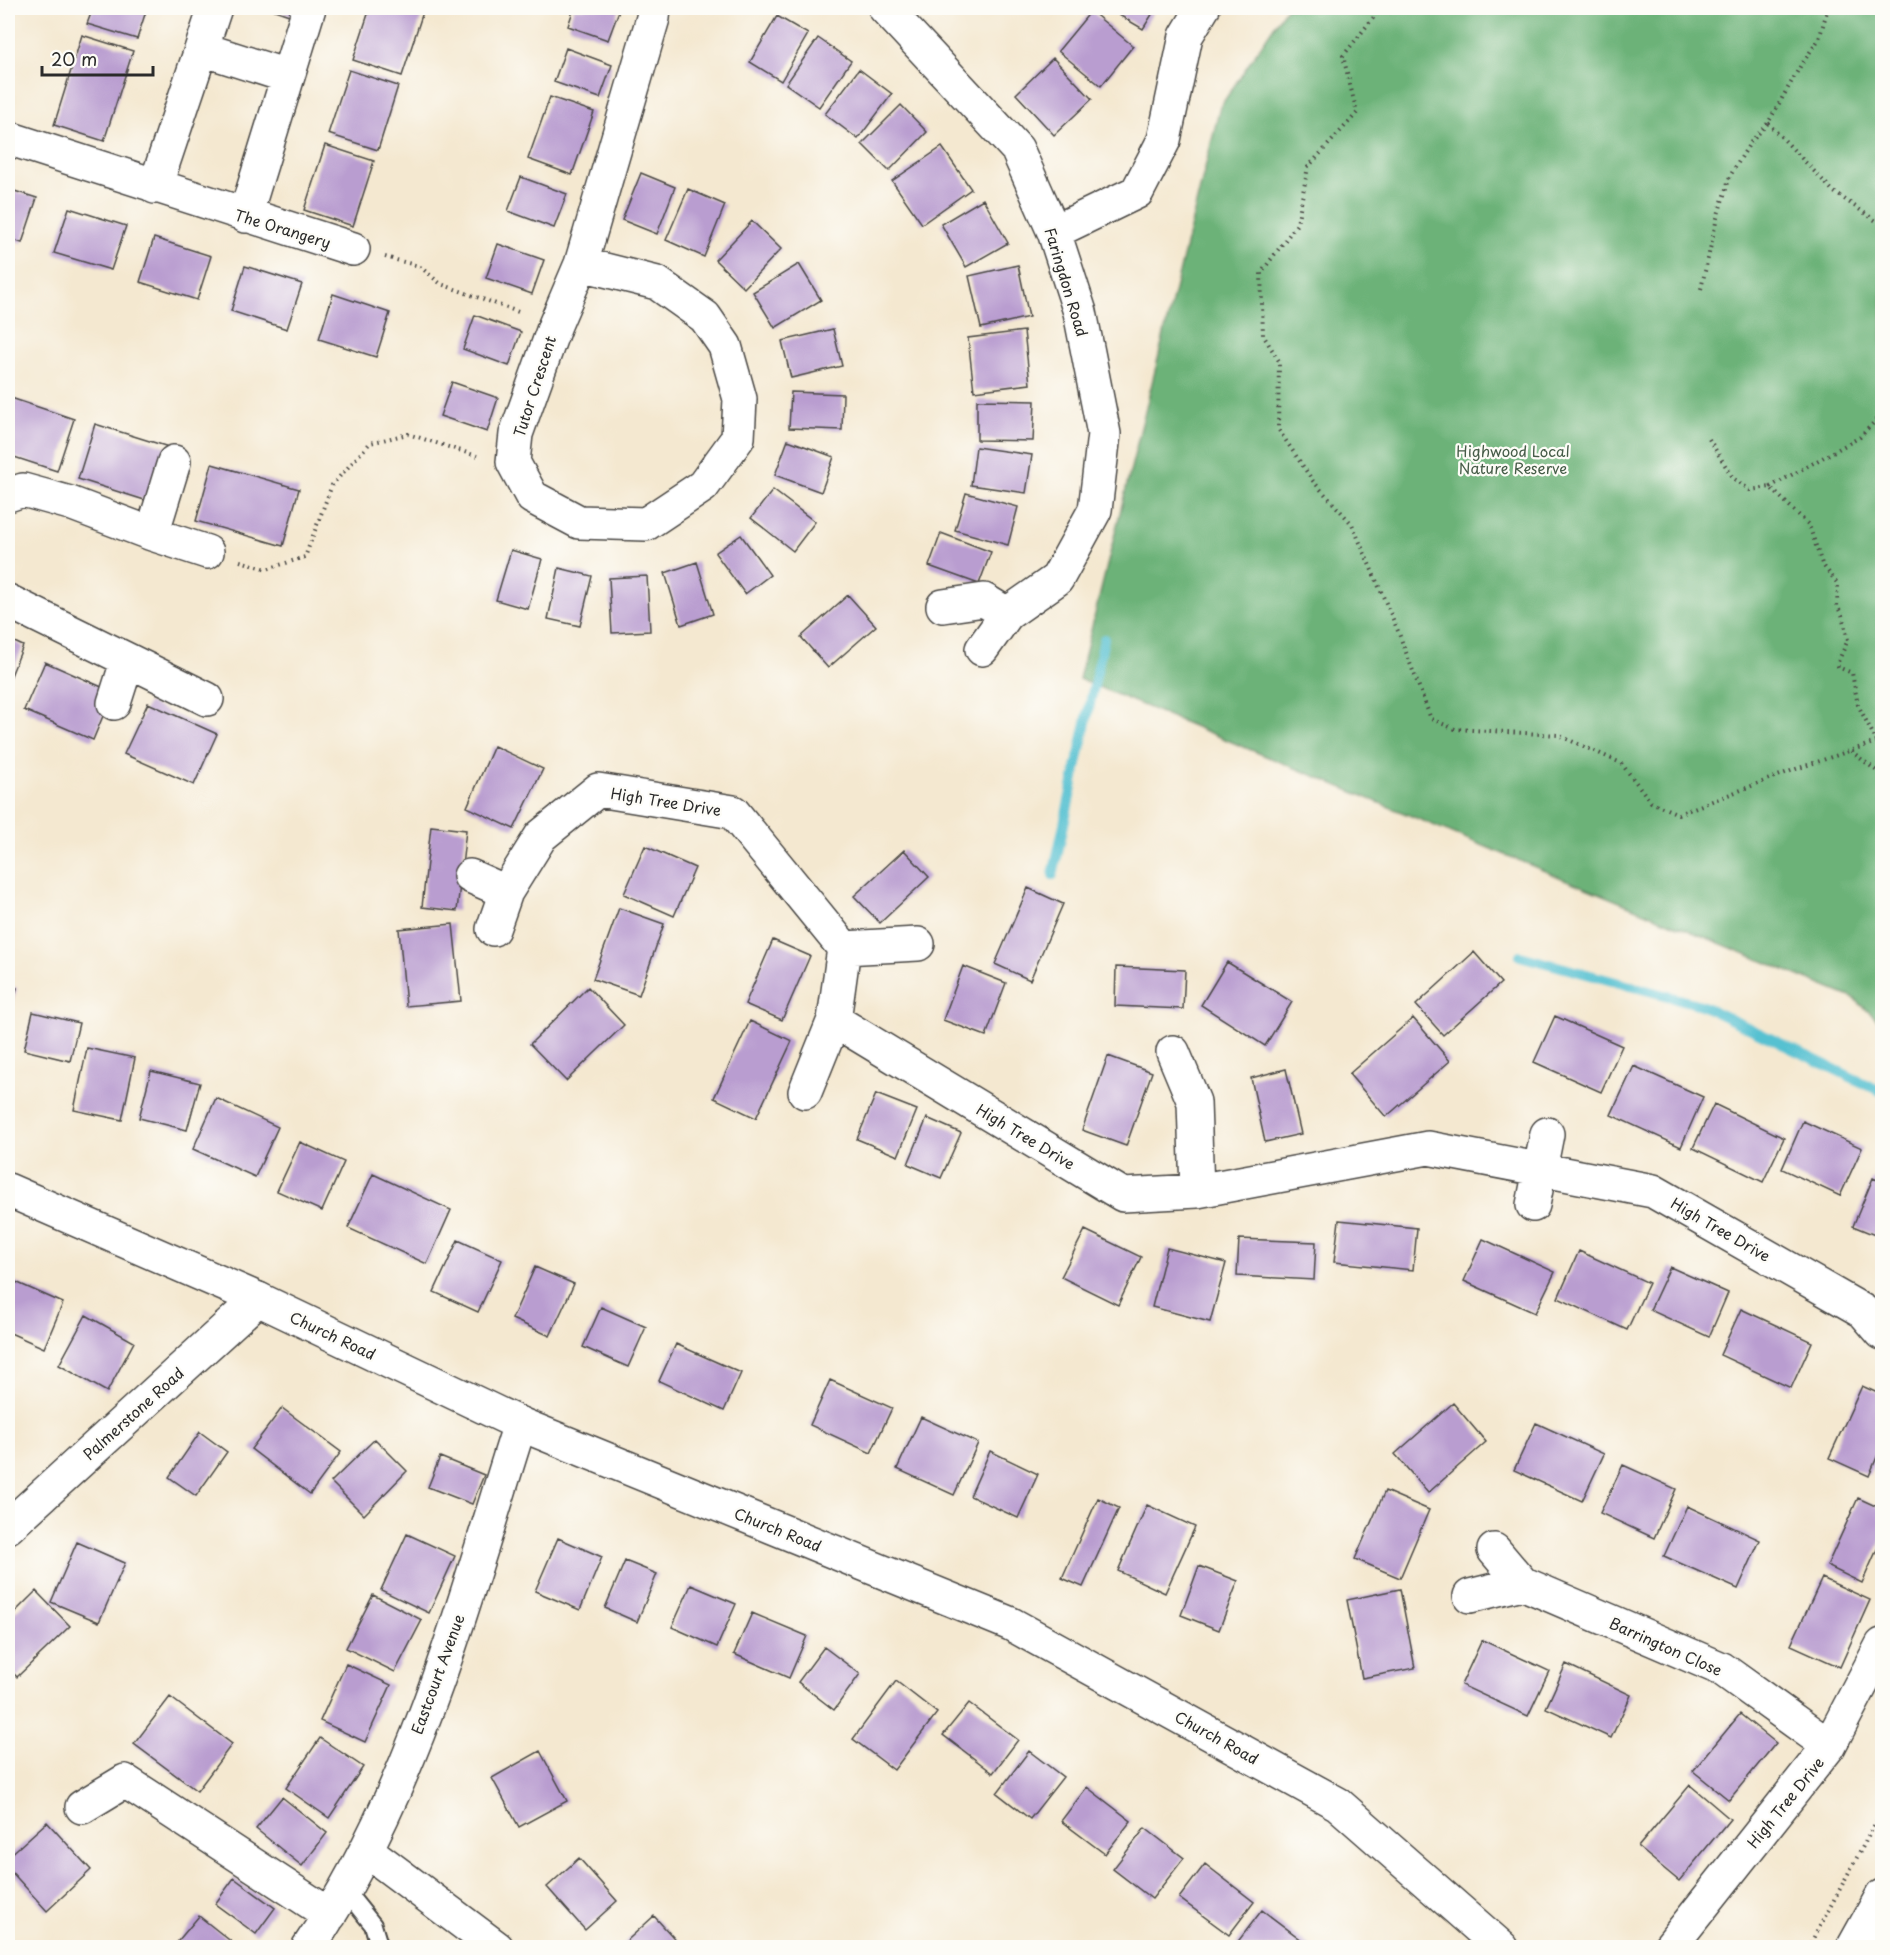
<svg xmlns="http://www.w3.org/2000/svg" width="1890" height="1955" viewBox="0 0 1890 1955" font-family="'Playpen Sans',sans-serif">
<style>
.forest{fill:#6cb278;stroke:#4c6e52;stroke-width:1.5}
.lines{fill:none;stroke-linecap:round;stroke-linejoin:round}
.stream{stroke:#56c1d1;stroke-width:10}
.building{fill:#b99dd0}
.lane-casing{stroke:#494744;stroke-width:20}
.street-casing{stroke:#494744;stroke-width:36}
.secondary-casing{stroke:#494744;stroke-width:36}
.path{stroke:#494744;stroke-width:4;stroke-dasharray:1.5 4.5;stroke-linecap:butt}
.lane{stroke:#fff;stroke-width:16}
.street{stroke:#fff;stroke-width:33}
.secondary{stroke:#fff;stroke-width:33}
.labels{text-anchor:middle;dominant-baseline:central;stroke-width:4.5;stroke-linejoin:round;paint-order:stroke}
.street-label{font-size:15px;fill:#2b2b2b;stroke:#fdfcf7}
.park-label{font-size:15px;fill:#465c48;stroke:#fdfcf7}
</style>
<rect width="100%" height="100%" fill="#fdfcf7"/>
<filter id="ink" filterUnits="userSpaceOnUse"><feTurbulence type="fractalNoise" baseFrequency=".0167" numOctaves="2"/><feDisplacementMap in="SourceGraphic" scale="12" xChannelSelector="R" yChannelSelector="G"/><feConvolveMatrix kernelMatrix="1 2 1 2 8 2 1 2 1" color-interpolation-filters="sRGB"/></filter>
<filter id="wash" filterUnits="userSpaceOnUse"><feTurbulence type="fractalNoise" baseFrequency=".008" numOctaves="4" result="noise"/><feDisplacementMap in="SourceGraphic" scale="24" xChannelSelector="R" yChannelSelector="G"/><feGaussianBlur stdDeviation="1.35" result="paint"/><feColorMatrix in="noise" values="0 0 0 0 0 0 0 0 0 0 0 0 0 0 0 0 0 1.4 0 .05"/><feComposite in="paint" operator="in"/></filter>
<g filter="url(#wash)">
<rect width="100%" height="100%" fill="#f4e8d0"/>
<path class="forest" d="M1286,8h596v1016l-27,-25 -776,-320 141,-572z"/>
<g class="lines">
<path class="stream" d="M1053,875l51,-236
M1520,956l181,49 181,87"/>
</g>
<g id="blocks">
<path class="building" d="M93,8h54l-10,31 -50,-15z
M269,8h26l-3,8z
M370,8h40l13,4 -21,64 -49,-16z
M574,8h46l-12,32 -40,-14z
M1107,8h49l-13,21z
M1091,11l42,35 -32,40 -43,-35z
M777,16l31,18 -27,47 -31,-19z
M82,35l51,16 -29,90 -50,-16z
M818,38l33,23 -32,46 -33,-23z
M566,48l46,17 -12,33 -46,-16z
M1053,58l39,41 -38,36 -38,-41z
M859,69l33,25 -34,45 -33,-25z
M349,70l49,16 -20,64 -50,-16z
M550,97l44,15 -22,63 -44,-16z
M901,105l26,27 -38,39 -27,-27z
M325,145l49,16 -21,65 -49,-16z
M942,147l29,42 -49,35 -30,-43z
M641,173l34,14 -18,47 -35,-14z
M521,177l46,17 -13,34 -46,-17z
M8,189l29,9 -15,45 -14,-5z
M688,189l37,16 -21,52 -38,-17z
M983,199l25,44 -42,24 -25,-43z
M69,208l57,18 -15,44 -57,-17z
M752,221l29,28 -37,39 -29,-28z
M154,238l57,18 -14,44 -57,-18z
M498,244l46,16 -12,34 -46,-16z
M799,264l22,36 -46,28 -22,-36z
M1018,265l11,52 -48,11 -12,-52z
M245,266l57,18 -15,45 -56,-18z
M333,294l57,19 -14,44 -57,-18z
M475,315l46,17 -12,34 -46,-17z
M833,329l9,37 -51,12 -9,-37z
M1024,331l6,53 -56,7 -6,-53z
M452,382l46,16 -11,34 -47,-16z
M791,392l52,2 -1,36 -53,-2z
M8,397l66,22 -17,52 -49,-16z
M977,400l58,1 -2,40 -56,-1z
M95,424l77,24 -18,55 -76,-24z
M788,440l46,17 -13,35 -46,-17z
M976,447l56,8 -6,38 -55,-8z
M212,464l87,25 -16,57 -87,-25z
M773,490l42,32 -22,29 -42,-33z
M966,493l52,14 -10,38 -53,-15z
M941,533l50,19 -12,32 -50,-18z
M741,535l29,40 -25,19 -30,-41z
M511,550l31,9 -14,50 -32,-9z
M697,562l16,52 -32,11 -16,-52z
M559,568l33,8 -12,50 -32,-7z
M647,576l3,55 -38,2 -3,-55z
M848,595l28,31 -48,42 -27,-31z
M8,639l15,7 -15,37z
M45,662l68,30 -20,48 -69,-30z
M148,703l69,31 -23,51 -70,-31z
M494,746l49,23 -29,60 -47,-22z
M431,826l35,4 -9,81 -35,-4z
M645,846l50,22 -21,48 -50,-22z
M904,850l25,27 -49,46 -26,-27z
M1028,888l35,16 -33,76 -35,-16z
M619,908l45,16 -25,71 -46,-16z
M453,924l8,77 -55,5 -7,-77z
M773,940l37,16 -28,64 -37,-16z
M1474,952l27,31 -58,52 -27,-30z
M1227,962l65,40 -27,44 -64,-41z
M963,966l43,17 -20,53 -43,-16z
M1116,967l69,3 -2,39 -68,-3z
M8,985l9,3 -9,30z
M588,987l36,38 -58,56 -36,-37z
M33,1012l46,11 -9,38 -46,-11z
M1555,1016l67,30 -21,46 -67,-30z
M1413,1018l37,43 -64,56 -37,-43z
M750,1021l42,20 -36,77 -42,-20z
M87,1048l48,10 -13,62 -48,-10z
M1108,1056l44,16 -26,74 -44,-16z
M1634,1066l69,31 -22,50 -70,-32z
M1286,1069l15,65 -36,8 -14,-64z
M151,1071l49,12 -13,47 -48,-12z
M876,1094l41,16 -19,46 -41,-17z
M216,1098l62,29 -23,50 -62,-28z
M1714,1104l70,34 -21,44 -70,-34z
M927,1118l34,15 -20,45 -33,-14z
M1803,1121l59,27 -22,48 -58,-27z
M300,1142l44,20 -22,49 -45,-20z
M373,1174l78,36 -24,54 -79,-36z
M1873,1178l9,4v56l-29,-12z
M1339,1220l78,8 -4,42 -79,-8z
M1085,1230l56,27 -23,48 -57,-28z
M1239,1239l77,3 -2,38 -77,-4z
M1483,1239l72,33 -20,41 -71,-32z
M458,1240l44,20 -24,52 -44,-20z
M1167,1248l59,15 -16,59 -58,-15z
M1579,1251l70,32 -22,47 -69,-32z
M535,1267l39,17 -24,52 -38,-17z
M1670,1267l58,26 -19,44 -59,-27z
M9,1279l54,24 -19,45 -36,-16z
M601,1307l45,20 -18,40 -45,-20z
M1741,1309l71,33 -21,46 -71,-33z
M86,1315l48,27 -27,50 -48,-27z
M676,1344l65,29 -17,38 -65,-30z
M830,1380l62,28 -21,45 -61,-28z
M1862,1386l20,9v50l-13,31 -40,-18z
M1453,1403l33,39 -58,51 -33,-39z
M282,1408l59,44 -31,42 -59,-45z
M921,1417l57,26 -24,52 -57,-26z
M1536,1423l68,31 -22,47 -68,-31z
M200,1432l27,20 -31,44 -27,-19z
M375,1439l32,32 -43,44 -33,-33z
M990,1451l48,23 -20,44 -48,-22z
M440,1457l44,18 -12,29 -44,-17z
M1623,1465l53,24 -22,49 -54,-25z
M1385,1491l44,19 -29,68 -45,-19z
M1098,1498l21,10 -36,79 -21,-9z
M1858,1498l24,11v29l-20,45 -35,-17z
M1147,1505l48,22 -30,66 -47,-22z
M1687,1506l73,34 -22,49 -74,-33z
M407,1534l48,22 -26,57 -48,-23z
M558,1538l44,19 -22,53 -45,-19z
M77,1542l48,21 -26,59 -48,-20z
M625,1561l32,13 -20,48 -32,-14z
M1199,1566l39,15 -19,49 -38,-15z
M1822,1578l48,22 -30,67 -49,-22z
M691,1585l45,19 -19,43 -45,-20z
M1400,1589l15,79 -53,10 -15,-78z
M36,1591l34,35 -53,51 -9,-9v-49z
M373,1595l49,25 -27,52 -49,-24z
M752,1613l55,23 -18,42 -55,-24z
M1482,1640l67,31 -21,45 -67,-31z
M824,1647l36,27 -26,36 -36,-28z
M346,1664l45,21 -26,57 -45,-21z
M1566,1664l65,31 -20,43 -65,-30z
M896,1681l41,32 -43,57 -41,-31z
M170,1697l62,47 -35,47 -63,-47z
M969,1703l49,37 -25,33 -50,-38z
M1740,1714l36,29 -47,57 -36,-29z
M320,1738l43,29 -34,51 -43,-30z
M540,1751l27,50 -48,26 -27,-49z
M1029,1751l34,26 -33,42 -33,-26z
M1690,1785l40,34 -51,62 -41,-34z
M1087,1787l44,34 -26,33 -44,-33z
M282,1797l45,36 -25,33 -46,-37z
M47,1822l44,48 -44,41 -39,-43v-11z
M1145,1828l39,30 -32,41 -39,-30z
M579,1858l38,43 -32,29 -38,-43z
M1205,1864l49,38 -25,33 -50,-37z
M234,1878l41,30 -19,26 -41,-30z
M1262,1910l49,37h-71l-4,-3z
M199,1916l34,27 -4,4h-56z
M654,1916l28,31h-62z"/>
</g>
</g>
<g filter="url(#ink)">
<use href="#blocks" fill-opacity="0" stroke="#494744" stroke-width="1.5"/>
<g class="lines">
<g class="lane-casing">
<path id="lane" d="M344,1889l29,36 7,23"/>
</g>
<g class="street-casing">
<path id="street" d="M885,8l132,141 37,83 26,80 24,122 -9,76 -38,69 -50,35 -23,-14 -41,6
M202,49l85,27
M8,138l345,111
M155,187l60,-179
M245,216l64,-208
M1054,232l83,-40 27,-52 22,-104 17,-28
M581,264l76,19 48,34 20,29 15,53 -2,39 -35,48 -57,38 -67,-2 -47,-25 -19,-35 3,-28 39,-109 26,-61 72,-246 1,-10
M8,495l15,-5 47,13 82,31 22,-72
M152,534l55,18
M8,601l199,98
M982,649l25,-35
M114,703l13,-41
M470,876l36,16
M493,929l13,-37 35,-56 57,-46 135,22 111,136 -10,72 289,175 74,-4 231,-43 225,43 210,120 19,22
M844,948l74,-4
M1173,1052l21,50 3,89
M805,1092l29,-72
M1533,1205l14,-71
M8,1527l250,-228
M1494,1550l28,33
M1470,1596l52,-13 200,86 107,77
M82,1807l43,-26 205,134
M366,1850l131,98
M308,1948c106,-154 156,-348 212,-524
M1669,1948l160,-202 53,-101
M1853,1948l29,-52"/>
</g>
<g class="secondary-casing">
<path id="secondary" d="M8,1190l250,109 262,125 491,200 327,180 164,144"/>
</g>
<path class="path" d="M1381,8l-38,48 14,57 -49,54 -11,57 -36,49 2,62 16,26 -1,68 35,52 39,43 46,107 33,88 24,10 103,6 63,28 30,39 27,12 118,-45 86,-29
M1768,123l66,69 48,33
M385,257l34,9 22,18 80,29
M1701,289l16,-71 13,-42 20,-33 18,-20 33,-58 18,-26 9,-31
M1709,439l24,39 17,12 20,-3 39,38 13,39 16,20 -1,22 5,9 6,25 -11,24 1,3 14,6 6,32 19,37
M1770,487l90,-50 22,-23
M240,561l27,8 38,-12 27,-72 38,-42 38,-9 69,22
M1851,751l31,24
M1808,1948l74,-137"/>
<use href="#lane" class="lane"/>
<use href="#street" class="street"/>
<use href="#secondary" class="secondary"/>
</g>
</g>
<g class="labels">
<g class="street-label">
<text transform="translate(283 228) rotate(17)">The Orangery</text>
<text transform="translate(1067 282) rotate(73)">Faringdon Road</text>
<text transform="translate(534 386) rotate(-72)">Tutor Crescent</text>
<text transform="translate(666 801) rotate(9)">High Tree Drive</text>
<text transform="translate(1026 1136) rotate(31)">High Tree Drive</text>
<text transform="translate(1721 1229) rotate(30)">High Tree Drive</text>
<text transform="translate(333 1335) rotate(25)">Church Road</text>
<text transform="translate(133 1413) rotate(-42)">Palmerstone Road</text>
<text transform="translate(778 1529) rotate(22)">Church Road</text>
<text transform="translate(1666 1646) rotate(24)">Barrington Close</text>
<text transform="translate(437 1674) rotate(-70)">Eastcourt Avenue</text>
<text transform="translate(1217 1737) rotate(29)">Church Road</text>
<text transform="translate(1785 1802) rotate(-51)">High Tree Drive</text>
</g>
<g class="park-label">
<text x="1513" y="450">Highwood Local<tspan x="1513" dy="17">Nature Reserve</tspan></text>
</g>
</g>
<rect width="1890" height="1955" fill="none" stroke="#fdfcf7" stroke-width="30"/>
<path d="M42 66v9h111v-9" fill="none" stroke="#2b2b2b" stroke-width="3"/>
<text x="51" y="66" font-size="18" fill="#2b2b2b" stroke="#fdfcf7" stroke-width="4.5" paint-order="stroke">20 m</text>
</svg>
